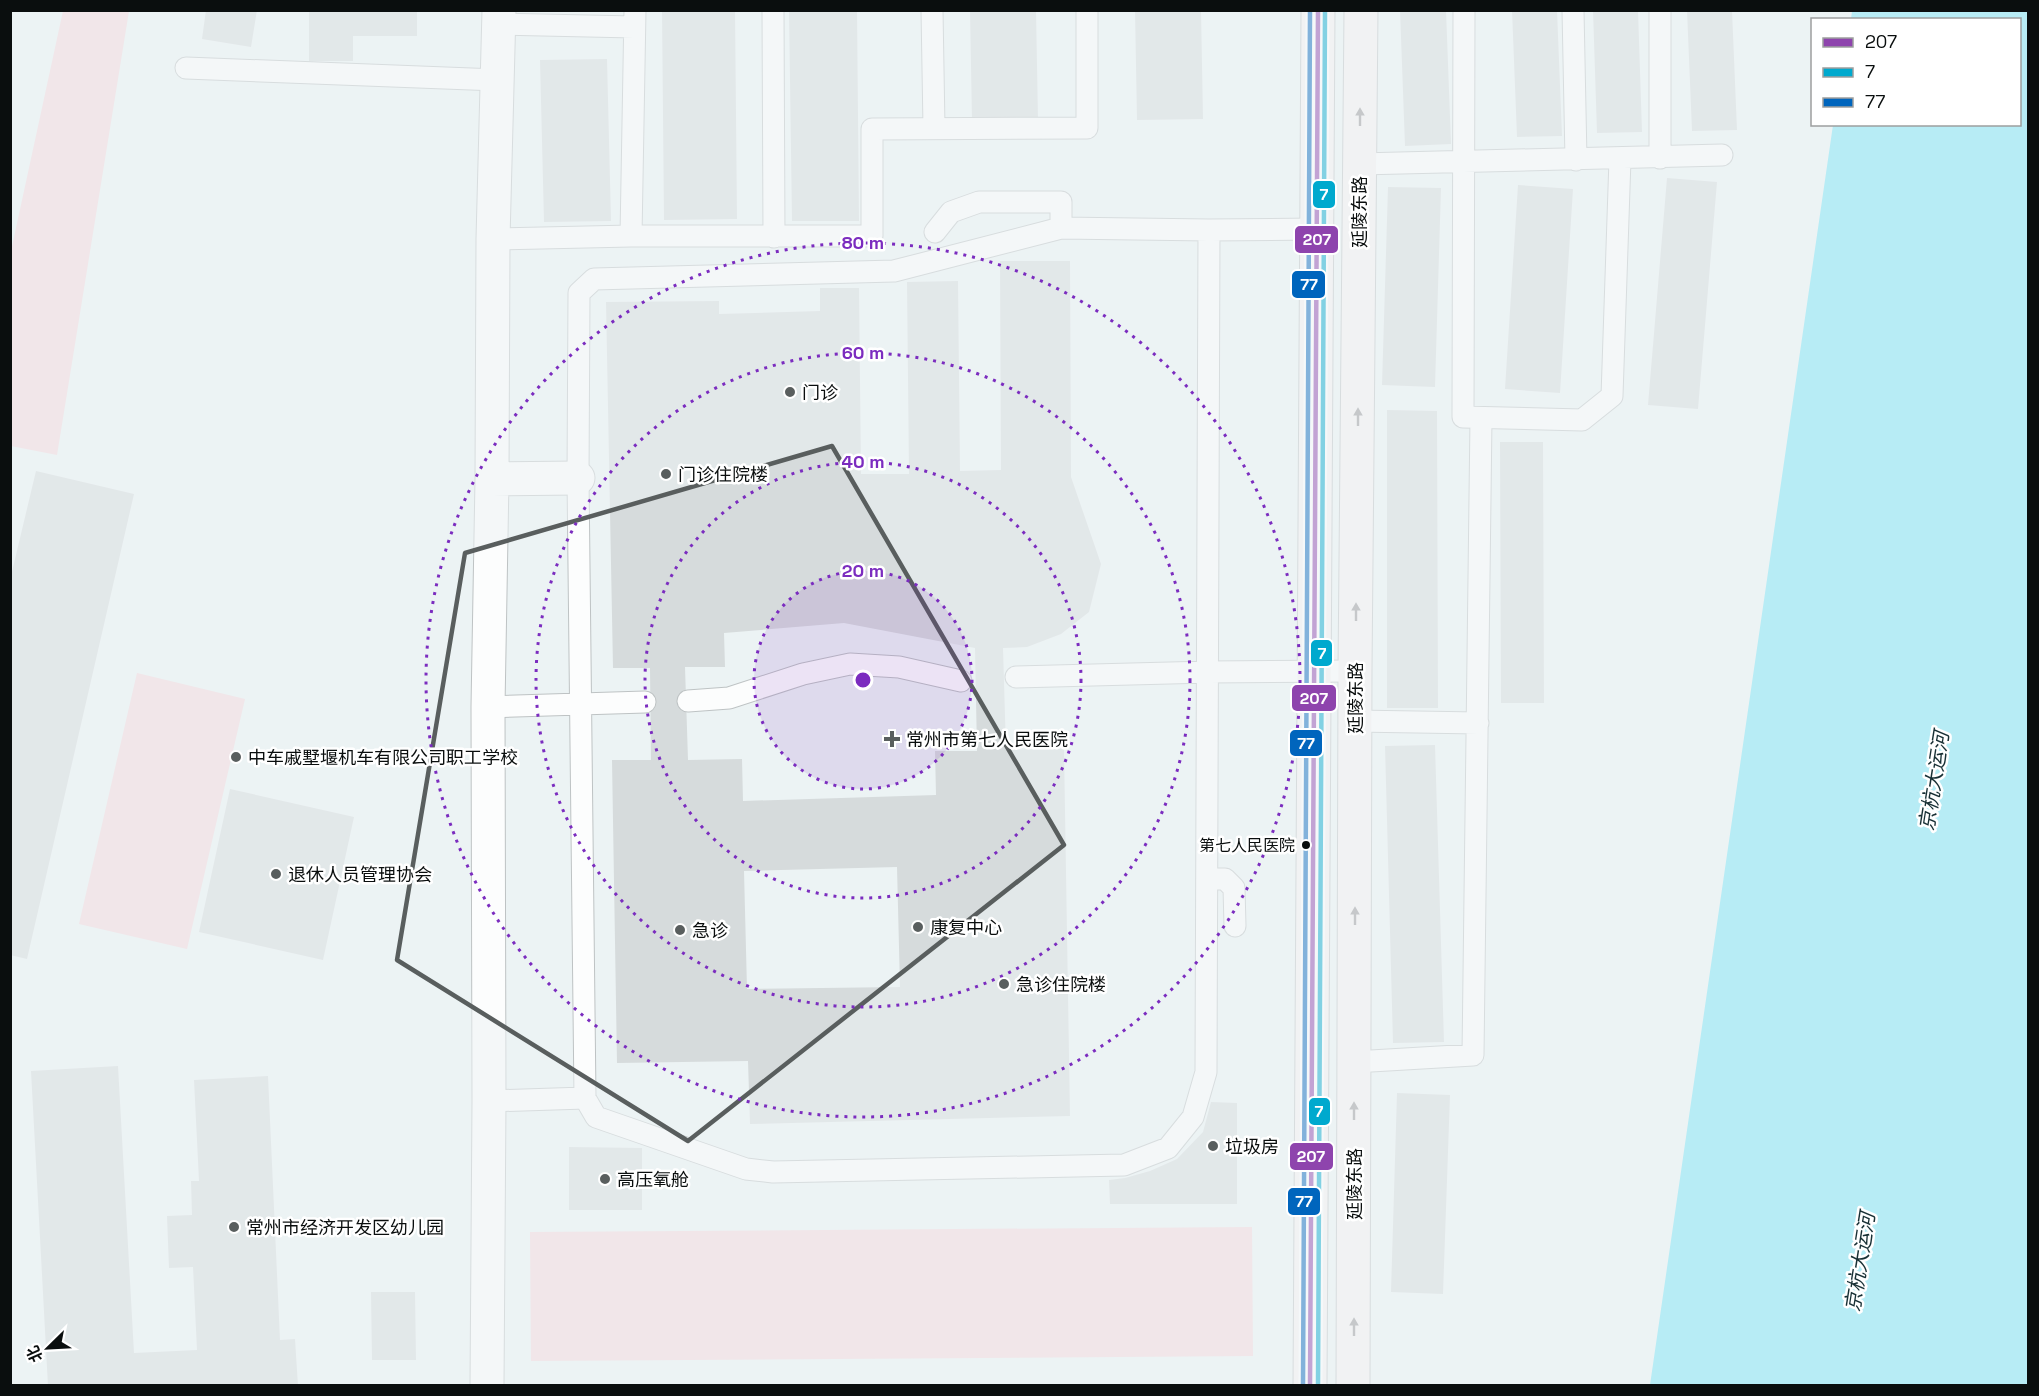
<svg xmlns="http://www.w3.org/2000/svg" width="2039" height="1396" viewBox="0 0 2039 1396" font-family="'Space Grotesk','Noto Sans SC',sans-serif">
<style>
.green{fill:#f5d7db}
.water{fill:#76e4f5}
.building{fill:#d6dbdc;fill-rule:evenodd}
.lines{fill:none;stroke-linecap:round;stroke-linejoin:round}
.lane-casing{stroke:#bec3c4;stroke-width:23}
.street-casing{stroke:#bec3c4;stroke-width:35}
.secondary-casing{stroke:#bec3c4;stroke-width:35}
.lane{stroke:#fcfdfd;stroke-width:21}
.street{stroke:#fcfdfd;stroke-width:33}
.secondary{stroke:#f5f1f2;stroke-width:33}
.bus-1-casing{stroke:#fff;stroke-width:9}
.bus-2-casing{stroke:#fff;stroke-width:9}
.bus-3-casing{stroke:#fff;stroke-width:9}
.bus-1{stroke:#8e44ad;stroke-width:4.5}
.bus-2{stroke:#00a9ce;stroke-width:4.5}
.bus-3{stroke:#0065bd;stroke-width:4.5}
.oneway{fill:#979697}
.marked{fill:none;stroke:#595e5e;stroke-width:4.5;stroke-linejoin:round}
.ring{fill:none;stroke:#7b2cbf;stroke-width:3;stroke-dasharray:3 6}
.poi-dot{fill:#595e5e;stroke:#fff;stroke-width:2}
.bus-dot{fill:#0a0e0e;stroke:#fff;stroke-width:2}
.labels{text-anchor:middle;dominant-baseline:central;stroke-width:5;stroke-linejoin:round;paint-order:stroke}
.bus-label{font-size:16px;fill:#0a0e0e;stroke:#fff;text-anchor:end}
.street-label{font-size:18px;fill:#0a0e0e;stroke:#fff}
.poi-label{font-size:18px;fill:#0a0e0e;stroke:#fff;text-anchor:start}
.water-label{font-size:20px;font-style:italic;fill:#183035;stroke:#fff}
.centre{fill:#7b2cbf;stroke:#fff;stroke-width:3}
.ring-label{font-size:18px;text-anchor:middle;font-weight:bold;fill:#7b2cbf;stroke:#fff;stroke-width:5;stroke-linejoin:round;paint-order:stroke}
.line-badge{stroke:#fff;stroke-width:2}
.badge-label{font-size:16px;text-anchor:middle;font-weight:bold;fill:#fff}
</style>
<rect width="100%" height="100%" fill="#ecf3f4"/>
<path class="green" d="M63,11h66l-72,444 -46,-9v-195z
M137,673l108,26 -58,250 -108,-25z
M1252,1227l1,129 -722,5 -1,-129z"/>
<path class="water" d="M1852,11h176v1374h-378l183,-1260 187,-1v-104l-169,-1z"/>
<path class="building" d="M206,10h51l-6,37 -49,-8z
M309,10h108v26h-64v25h-44z
M662,10h73l2,209 -73,1z
M789,10h68l2,211h-67z
M970,10h66l2,110 -66,1z
M1135,10h66l2,109 -66,1z
M1400,10h46l5,134 -46,2z
M1512,10h45l5,126 -45,1z
M1593,10h45l4,122 -45,1z
M1687,10h45l5,120 -45,1z
M607,59l4,162 -67,1 -4,-162z
M1667,178l50,4 -19,227 -50,-4z
M1518,185l55,4 -13,204 -55,-4z
M1388,187l53,1 -6,199 -53,-2z
M1000,261h70l1,216 30,87 -12,48 -28,22 -34,13 -24,1 3,102 58,-1 6,367 -320,8 -2,-63 -131,2 -5,-303h39l-1,-92h-37l-7,-366 113,-1v13l101,-3v-23h39l2,186h48l-2,-192 51,-1 2,190 41,-1zM844,623l131,25 2,103h-42l1,44 -193,6 -1,-42 -54,1 -3,-93h40l-1,-34zM897,867l3,120 -153,2 -3,-118z
M1387,410l50,1 1,297h-51z
M1500,442h43l1,261h-43z
M36,471l98,23 -107,465 -17,-4v-375z
M1435,745l9,297 -51,1 -8,-297z
M230,789l124,28 -31,143 -124,-28z
M118,1066l16,287 63,-3 -4,-83 -24,1 -2,-52 25,-1 -1,-34h8l-5,-101 74,-4 12,264 15,-1 3,47h-250l-17,-315z
M1397,1093l53,2 -7,199 -52,-2z
M1211,1102l26,1v101h-127l-1,-24 16,-2 25,-7 27,-12 26,-27z
M569,1147l73,1v62h-73z
M371,1292h44l1,68h-44z"/>
<g class="lines">
<g class="lane-casing">
<path id="lane" d="M773,10l1,227
M932,10l2,118
M1464,10l-1,407 119,3 30,-24 8,-237
M1573,10l3,150
M499,24l135,3
M186,68l311,12
M1660,158v-148
M1360,164l362,-9
M1209,230l107,-1
M935,232l16,-20 28,-10h82v26l148,2 -3,842 -13,45 -25,31 -44,17 -351,7 -27,-3 -150,-52 -11,-19 -7,-620 1,-185 15,-14 300,-8 167,-43
M631,236l4,-226
M493,239l138,-3h241v-107l215,-1v-118
M1016,677l192,-5 147,-1
M688,701l41,-3 74,-24 47,-10 49,3 62,14
M488,707l157,-5
M1355,721l123,2
M1207,879h18l9,9 1,38
M1354,1062l119,-7 8,-637
M489,1101l96,-3"/>
</g>
<g class="street-casing">
<path id="street" d="M492,479l86,-1
M487,1386l2,-285 -1,-394 4,-228 1,-240 6,-229"/>
</g>
<g class="secondary-casing">
<path id="secondary" d="M1310,1386l8,-1376
M1353,1386l2,-715 6,-661"/>
</g>
<use href="#lane" class="lane"/>
<use href="#street" class="street"/>
<use href="#secondary" class="secondary"/>
<g class="bus-1-casing">
<path id="bus-1" d="M1310,1386l8,-1376"/>
</g>
<g class="bus-2-casing">
<path id="bus-2" d="M1318,1386l7,-1376"/>
</g>
<g class="bus-3-casing">
<path id="bus-3" d="M1303,1386l7,-1376"/>
</g>
<use href="#bus-1" class="bus-1"/>
<use href="#bus-2" class="bus-2"/>
<use href="#bus-3" class="bus-3"/>
</g>
<defs><path id="oneway-solid" d="M-6-.8H1V-3.2L6.5 0L1 3.2V.8H-6Z" transform="scale(1.5)"/></defs>
<g class="oneway">
<use href="#oneway-solid" transform="translate(1360 117) rotate(-90)"/>
<use href="#oneway-solid" transform="translate(1358 417) rotate(-90)"/>
<use href="#oneway-solid" transform="translate(1356 612) rotate(-90)"/>
<use href="#oneway-solid" transform="translate(1355 916) rotate(-90)"/>
<use href="#oneway-solid" transform="translate(1354 1111) rotate(-90)"/>
<use href="#oneway-solid" transform="translate(1354 1327) rotate(-90)"/>
</g>
<path d="M0 0H2039V1396H0ZM832,446l232,399 -376,296 -291,-181 68,-407z" fill="#ecf3f4" fill-opacity=".55" fill-rule="evenodd"/>
<path class="marked" d="M832,446l232,399 -376,296 -291,-181 68,-407z"/>
<circle cx="863" cy="680" r="109" fill="#7b2cbf" fill-opacity=".12"/>
<g class="ring">
<circle cx="863" cy="680" r="109"/>
<circle cx="863" cy="680" r="218"/>
<circle cx="863" cy="680" r="327"/>
<circle cx="863" cy="680" r="437"/>
</g>
<g class="poi-dot">
<circle cx="790" cy="392" r="6"/>
<circle cx="666" cy="474" r="6"/>
<path d="M889 730h6v6h6v6h-6v6h-6v-6h-6v-6h6z"/>
<circle cx="236" cy="757" r="6"/>
<circle cx="276" cy="874" r="6"/>
<circle cx="918" cy="927" r="6"/>
<circle cx="680" cy="930" r="6"/>
<circle cx="1004" cy="984" r="6"/>
<circle cx="1213" cy="1146" r="6"/>
<circle cx="605" cy="1179" r="6"/>
<circle cx="234" cy="1227" r="6"/>
</g>
<circle class="bus-dot" cx="1306" cy="845" r="5"/>
<g class="labels">
<g class="bus-label">
<text x="1295" y="845">第七人民医院</text>
</g>
<g class="street-label">
<text transform="translate(1359 212) rotate(-90)">延陵东路</text>
<text transform="translate(1355 698) rotate(-90)">延陵东路</text>
<text transform="translate(1354 1184) rotate(-90)">延陵东路</text>
</g>
<g class="poi-label">
<text x="802" y="392">门诊</text>
<text x="678" y="474">门诊住院楼</text>
<text x="906" y="739">常州市第七人民医院</text>
<text x="248" y="757">中车戚墅堰机车有限公司职工学校</text>
<text x="288" y="874">退休人员管理协会</text>
<text x="930" y="927">康复中心</text>
<text x="692" y="930">急诊</text>
<text x="1016" y="984">急诊住院楼</text>
<text x="1225" y="1146">垃圾房</text>
<text x="617" y="1179">高压氧舱</text>
<text x="246" y="1227">常州市经济开发区幼儿园</text>
</g>
<g class="water-label">
<text transform="translate(1934 781) rotate(-81)">京杭大运河</text>
<text transform="translate(1860 1262) rotate(-81)">京杭大运河</text>
</g>
</g>
<circle cx="863" cy="680" r="9" class="centre"/>
<g class="ring-label">
<text x="863" y="249">80 m</text>
<text x="863" y="359">60 m</text>
<text x="863" y="468">40 m</text>
<text x="863" y="577">20 m</text>
</g>
<g class="line-badge">
<rect x="1312" y="180" width="24" height="29" rx="6" fill="#00a9ce"/>
<rect x="1294" y="225" width="45" height="29" rx="6" fill="#8e44ad"/>
<rect x="1291" y="270" width="35" height="29" rx="6" fill="#0065bd"/>
<rect x="1310" y="639" width="23" height="28" rx="6" fill="#00a9ce"/>
<rect x="1291" y="684" width="46" height="28" rx="6" fill="#8e44ad"/>
<rect x="1289" y="729" width="34" height="28" rx="6" fill="#0065bd"/>
<rect x="1308" y="1097" width="23" height="29" rx="6" fill="#00a9ce"/>
<rect x="1289" y="1142" width="45" height="29" rx="6" fill="#8e44ad"/>
<rect x="1287" y="1187" width="34" height="29" rx="6" fill="#0065bd"/>
</g>
<g class="badge-label">
<text x="1324" y="200">7</text>
<text x="1317" y="245">207</text>
<text x="1309" y="290">77</text>
<text x="1322" y="659">7</text>
<text x="1314" y="704">207</text>
<text x="1306" y="749">77</text>
<text x="1319" y="1117">7</text>
<text x="1311" y="1162">207</text>
<text x="1304" y="1207">77</text>
</g>
<rect width="2039" height="1396" fill="none" stroke="#0a0e0e" stroke-width="24"/>
<rect x="1811" y="18" width="210" height="108" fill="#ffffff" stroke="#9d9f9f" stroke-width="1.5"/>
<rect x="1823" y="38" width="30" height="9" fill="#8e44ad" stroke="#9d9f9f" stroke-width="1.5"/>
<text x="1865" y="48" font-size="18" fill="#0a0e0e">207</text>
<rect x="1823" y="68" width="30" height="9" fill="#00a9ce" stroke="#9d9f9f" stroke-width="1.5"/>
<text x="1865" y="78" font-size="18" fill="#0a0e0e">7</text>
<rect x="1823" y="98" width="30" height="9" fill="#0065bd" stroke="#9d9f9f" stroke-width="1.5"/>
<text x="1865" y="108" font-size="18" fill="#0a0e0e">77</text>
<g transform="translate(48 1348) rotate(246)" stroke="#ffffff" stroke-width="4.5" paint-order="stroke">
<path d="M0-4.5L10 22L0 15L-10 22Z" fill="#0a0e0e"/>
<text y="-9" font-size="16" font-weight="bold" text-anchor="middle" fill="#0a0e0e">北</text>
</g>
</svg>
